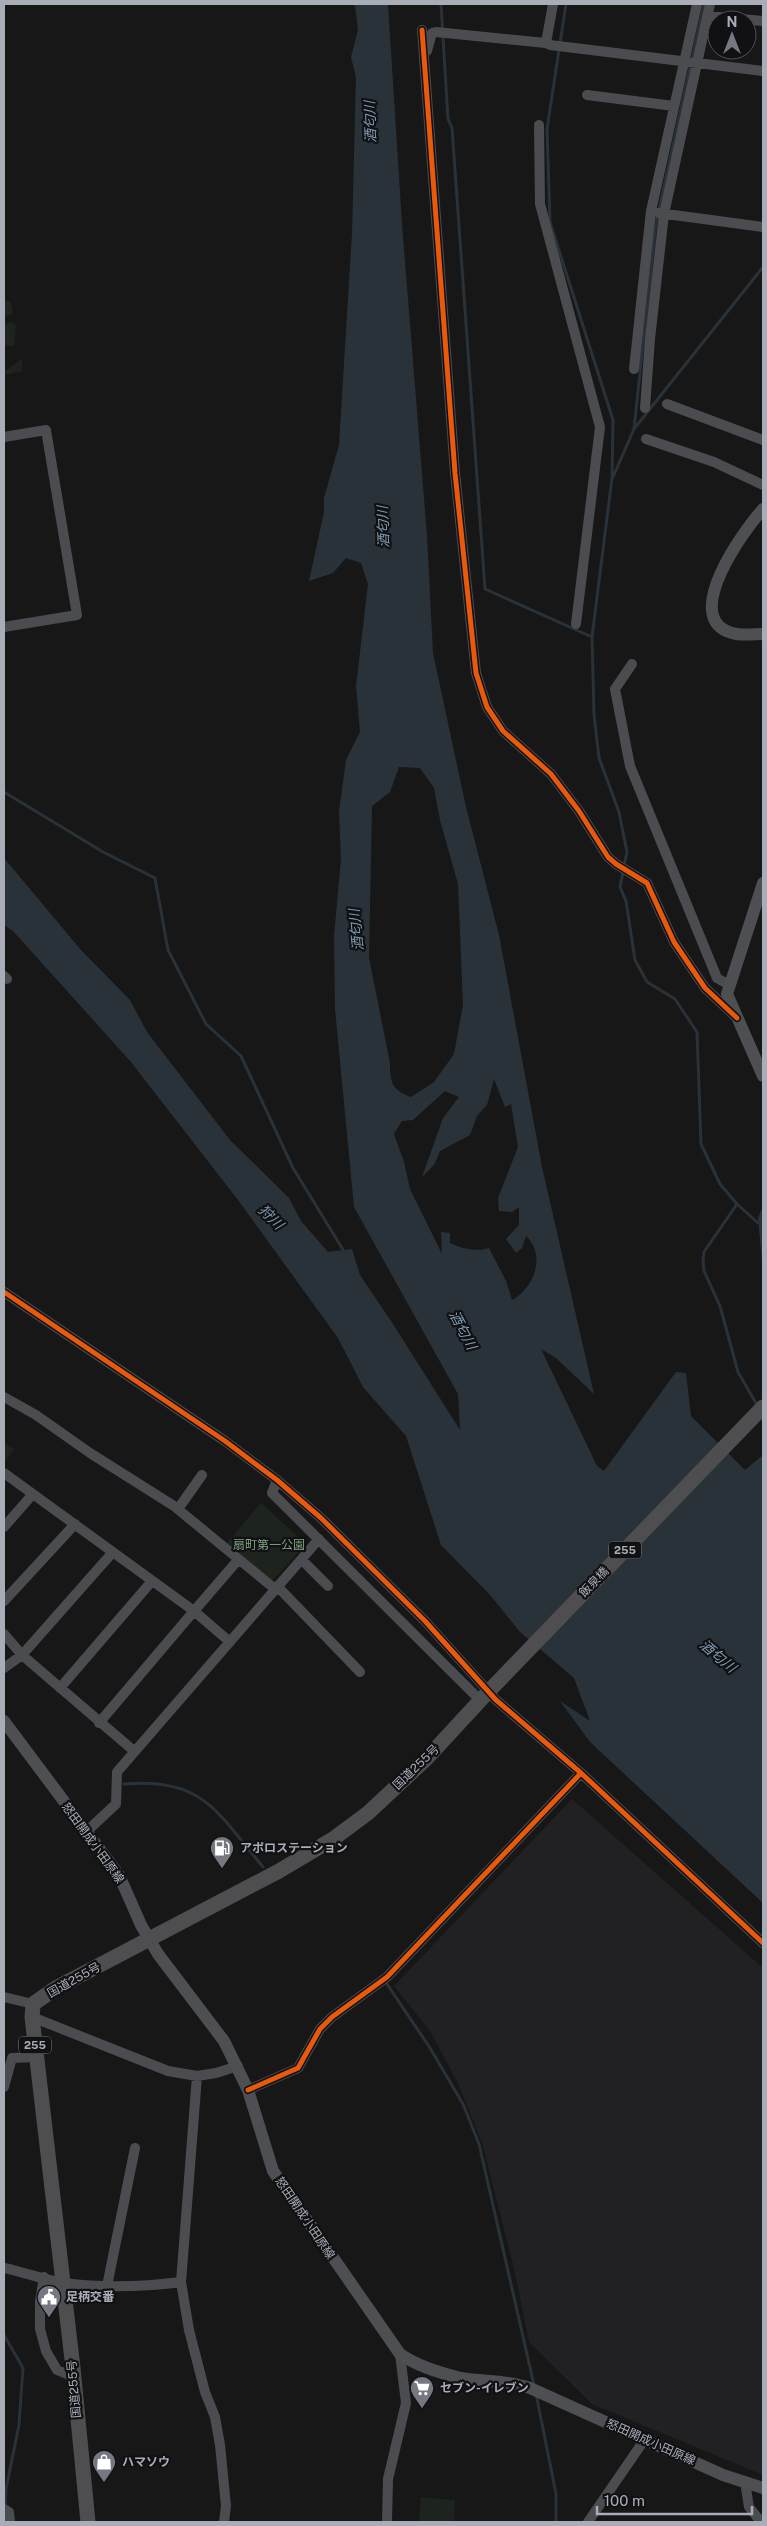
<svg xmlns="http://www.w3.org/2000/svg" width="767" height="2526" viewBox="0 0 767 2526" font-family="'Public Sans','Noto Sans JP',sans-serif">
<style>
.built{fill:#212123}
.green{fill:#1d241e}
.water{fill:#2a3239;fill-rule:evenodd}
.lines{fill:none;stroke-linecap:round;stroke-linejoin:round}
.stream{stroke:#2a3239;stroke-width:3}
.minor{stroke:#4b4c50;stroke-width:10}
.major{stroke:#4d4f52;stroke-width:12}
.highway{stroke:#4e4e51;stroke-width:15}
.cycleway-casing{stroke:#111113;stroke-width:8}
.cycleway{stroke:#e8590c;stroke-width:5}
.labels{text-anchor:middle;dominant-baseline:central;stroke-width:4.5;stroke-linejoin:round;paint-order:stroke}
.shield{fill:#111113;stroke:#7b7e86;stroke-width:1}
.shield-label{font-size:11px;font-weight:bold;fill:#a8adb8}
.park-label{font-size:12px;fill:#7fa381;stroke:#111113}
.street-label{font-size:12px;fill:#a8adb8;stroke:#111113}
.poi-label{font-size:12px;font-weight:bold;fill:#a8adb8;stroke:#111113;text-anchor:start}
.water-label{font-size:14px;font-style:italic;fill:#7f9bb3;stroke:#111113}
</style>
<rect width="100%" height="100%" fill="#171717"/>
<path class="built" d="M572,1799l191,169v507l-171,-71 -63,-62 -16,-78 -31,-121 -24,-60 -28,-52 -36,-45z"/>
<path class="green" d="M4,300l7,2 2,12 -9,2z
M12,322l4,3 -2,21h-9l-1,-22z
M20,360h2v11l-18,4v-3z
M4,1443l10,6 -10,14z
M261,1503l45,41 -34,37 -45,-38z
M421,2497l34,3 -1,22h-35z"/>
<path class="water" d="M352,4h36l14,220 25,312 6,117 33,154 33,128 43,232 52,227 -38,-36 -15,-9 56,117 7,5 72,-99 10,1 5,43 54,54 18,-15v448l-173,-161 -30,-41 30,20 -16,-43 -54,-46 -29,-36 -50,-51 -35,-109 -43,-49 -25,-49 -100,-138 -107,-138 -118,-131 -9,-6v-67l77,92 49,50 17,32 83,108 59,58 12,23 27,31 24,-3 8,26 33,49 67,106 -2,-36 -104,-187 -19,-198 -1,-73 7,-77 -2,-47 7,-52 14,-28 -4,-46 12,-102 -7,-21 -15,-5 -13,15 -24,8 15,-69v-14l15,-53 13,-212 4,-156 -5,-20 7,-27 -3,-24zM399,767l21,1 14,20 6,32 18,64 5,121 -9,49 -20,28 -23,15c-19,-7 -21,-14 -21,-34l-21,-105 3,-152 18,-14zM494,1079l11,28 6,-3 7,43 -20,51 1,13 13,1 7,-5v18l-13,14 10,14 6,-5 4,-12c20,18 9,52 -14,64l-6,-19 -17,-33c-14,4 -26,1 -39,-5v-10l-9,-1 1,22 -32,-65 -6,-27 -10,-28 8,-13 11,-1 32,-29 14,6 -16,21 -21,59 12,-12 6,-14 30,-16 7,-19 10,-11z
M763,1206v66l-5,-54z"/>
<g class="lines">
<path class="stream" d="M441,4l7,115 4,9 33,461 107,48
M566,4l-19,125 3,93 63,198 -1,58 -20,159 2,78 5,43 20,54 8,40 -3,14
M634,429l22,-206 48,-219
M613,477l21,-48 129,-162
M4,792l99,60 52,26 13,72 38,74 35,32 52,112 52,85
M623,872l-3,15 6,14 9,59 12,22 28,17 22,33 4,112 19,40 17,20 -33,48 -1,9 1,10 16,35 18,66 19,33
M737,1204l21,19
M124,1784c79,-7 93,28 139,83
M387,1984l43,64 33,56 16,40 55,241
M4,2335l19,33 -4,57 -13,64 -1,19
M536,2394l20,100v28"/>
<path class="minor" d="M553,4l-7,39 4,2 213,26
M707,16l56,5
M422,30l33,443 21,200 11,34 16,24 48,43 28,37 29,46 8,7 31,19 27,59 31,46 30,28
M427,51l5,-18 4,-1 110,11
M587,95l87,11
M539,125l1,79 60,223 -24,197
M659,213l104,14
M634,369l17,-158 46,-207
M667,404l96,36
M645,408l5,-69 14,-125 46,-210
M4,437l42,-7 31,185 -73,12
M646,439l68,23 49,23
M632,664l-17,25 15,77 87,212 12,7
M4,976l3,3
M4,1292l221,149 52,39 44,38 104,103 71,79 85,73 182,170
M4,1397l32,18 54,38 84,53 101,83
M4,1473l190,138 -95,112
M277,1480l-5,13 209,208
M178,1509l24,-34
M4,1527l28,-32
M302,1560l26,26
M277,1586l83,86
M4,1601l71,-77
M4,1634l18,21 112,96
M230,1642l-36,-31 44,-51
M4,1668l18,-13 91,-103
M60,1688l92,-107
M86,1832l30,-28 1,-32 202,-233
M4,1997l29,7
M32,2017l136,54 29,5 19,-3 22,-7
M197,2076l-16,206 8,48 16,62 10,25 5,28 6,61 -2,16
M4,2087l8,-29 24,-1
M248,2090l50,-22 22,-39 12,-12 55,-40 194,-204
M4,2268c20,4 40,12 60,15 39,5 78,4 117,-1
M44,2277l-4,24v28l6,22 11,19 17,7
M107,2286l28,-138
M745,2482l4,25 12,15
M4,2509l5,3 1,10
M387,2522l1,-43 18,-76 -6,-49
M588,2522l57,-83"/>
<path class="major" d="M763,509c-18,20 -84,109 -31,124 9,3 22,1 31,1
M763,883l-36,111 36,82
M4,1721l115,154 22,50 17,29 66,87 24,49 25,81 127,183c17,12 40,19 61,24 24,4 46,2 69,10l193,87 40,13"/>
<path class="highway" d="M88,2522l-15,-154 -41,-351 1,-13 23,-16 223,-117 54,-32 35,-26 59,-55 61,-66 275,-285"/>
<g class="cycleway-casing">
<path id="cycleway" d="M422,30l33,443 21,200 11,34 16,24 48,43 28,37 29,46 8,7 31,19 27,59 31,46 32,30
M4,1292l221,149 52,39 44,38 104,103 71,79 85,73 182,170
M248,2090l50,-22 22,-39 12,-12 55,-40 194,-204"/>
</g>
<use href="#cycleway" class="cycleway"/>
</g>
<defs>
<g id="fuel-pin" transform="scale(1.25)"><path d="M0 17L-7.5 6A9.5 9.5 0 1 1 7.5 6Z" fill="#757880" stroke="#111113"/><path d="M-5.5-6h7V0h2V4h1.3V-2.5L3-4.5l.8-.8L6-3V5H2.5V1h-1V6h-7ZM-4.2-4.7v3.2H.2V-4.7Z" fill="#fff"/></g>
<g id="civic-pin" transform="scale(1.25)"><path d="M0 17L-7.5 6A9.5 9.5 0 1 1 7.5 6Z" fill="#757880" stroke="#111113"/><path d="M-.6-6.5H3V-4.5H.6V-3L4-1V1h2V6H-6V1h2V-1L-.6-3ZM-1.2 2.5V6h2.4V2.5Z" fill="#fff"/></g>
<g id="supermarket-pin" transform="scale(1.25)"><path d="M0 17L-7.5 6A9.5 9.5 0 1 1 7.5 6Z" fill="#757880" stroke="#111113"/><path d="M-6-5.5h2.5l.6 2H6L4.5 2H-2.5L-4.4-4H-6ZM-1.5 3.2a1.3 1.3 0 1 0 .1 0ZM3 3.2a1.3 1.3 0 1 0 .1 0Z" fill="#fff"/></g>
<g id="shop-pin" transform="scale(1.25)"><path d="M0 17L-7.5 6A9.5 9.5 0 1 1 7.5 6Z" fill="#757880" stroke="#111113"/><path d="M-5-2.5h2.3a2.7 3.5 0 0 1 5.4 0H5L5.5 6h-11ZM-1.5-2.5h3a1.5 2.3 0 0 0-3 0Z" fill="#fff"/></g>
</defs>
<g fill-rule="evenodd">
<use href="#fuel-pin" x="222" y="1848"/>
<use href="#civic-pin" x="49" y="2297"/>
<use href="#supermarket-pin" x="422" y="2388"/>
<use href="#shop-pin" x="104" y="2462"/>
</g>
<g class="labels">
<g class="shield">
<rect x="609" y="1541.5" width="32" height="17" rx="4"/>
<rect x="19" y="2036.5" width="32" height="17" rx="4"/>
</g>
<g class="shield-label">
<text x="625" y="1550">255</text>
<text x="35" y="2045">255</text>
</g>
<g class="park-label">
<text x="269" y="1545">扇町第一公園</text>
</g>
<g class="street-label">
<text transform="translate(594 1582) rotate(-46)">飯泉橋</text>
<text transform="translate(416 1767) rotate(-44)">国道255号</text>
<text transform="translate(93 1843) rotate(54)">怒田開成小田原線</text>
<text transform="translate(74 1980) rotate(-29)">国道255号</text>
<text transform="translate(305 2218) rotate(56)">怒田開成小田原線</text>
<text transform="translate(74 2389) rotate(-95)">国道255号</text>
<text transform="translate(651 2442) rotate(24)">怒田開成小田原線</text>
</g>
<g class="poi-label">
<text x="240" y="1848">アポロステーション</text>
<text x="66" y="2297">足柄交番</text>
<text x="440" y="2388">セブン-イレブン</text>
<text x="122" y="2462">ハマソウ</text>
</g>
<g class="water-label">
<text transform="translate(370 122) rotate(-92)">酒匂川</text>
<text transform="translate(383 527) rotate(-92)">酒匂川</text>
<text transform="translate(356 930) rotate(-96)">酒匂川</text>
<text transform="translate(271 1217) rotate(44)">狩川</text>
<text transform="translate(463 1330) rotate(62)">酒匂川</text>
<text transform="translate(718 1656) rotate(40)">酒匂川</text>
</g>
</g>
<rect width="767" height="2526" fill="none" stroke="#a8adb8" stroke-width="10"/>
<g transform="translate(732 35)"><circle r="24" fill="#111113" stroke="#4d4f55"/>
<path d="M0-4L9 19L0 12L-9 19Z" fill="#757880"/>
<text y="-8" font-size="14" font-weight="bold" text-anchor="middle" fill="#a8adb8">N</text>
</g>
<path d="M597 2506v8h155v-8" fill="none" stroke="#a8adb8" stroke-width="2.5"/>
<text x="604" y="2506" font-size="15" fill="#a8adb8" stroke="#111113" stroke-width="4" paint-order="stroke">100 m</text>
</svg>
